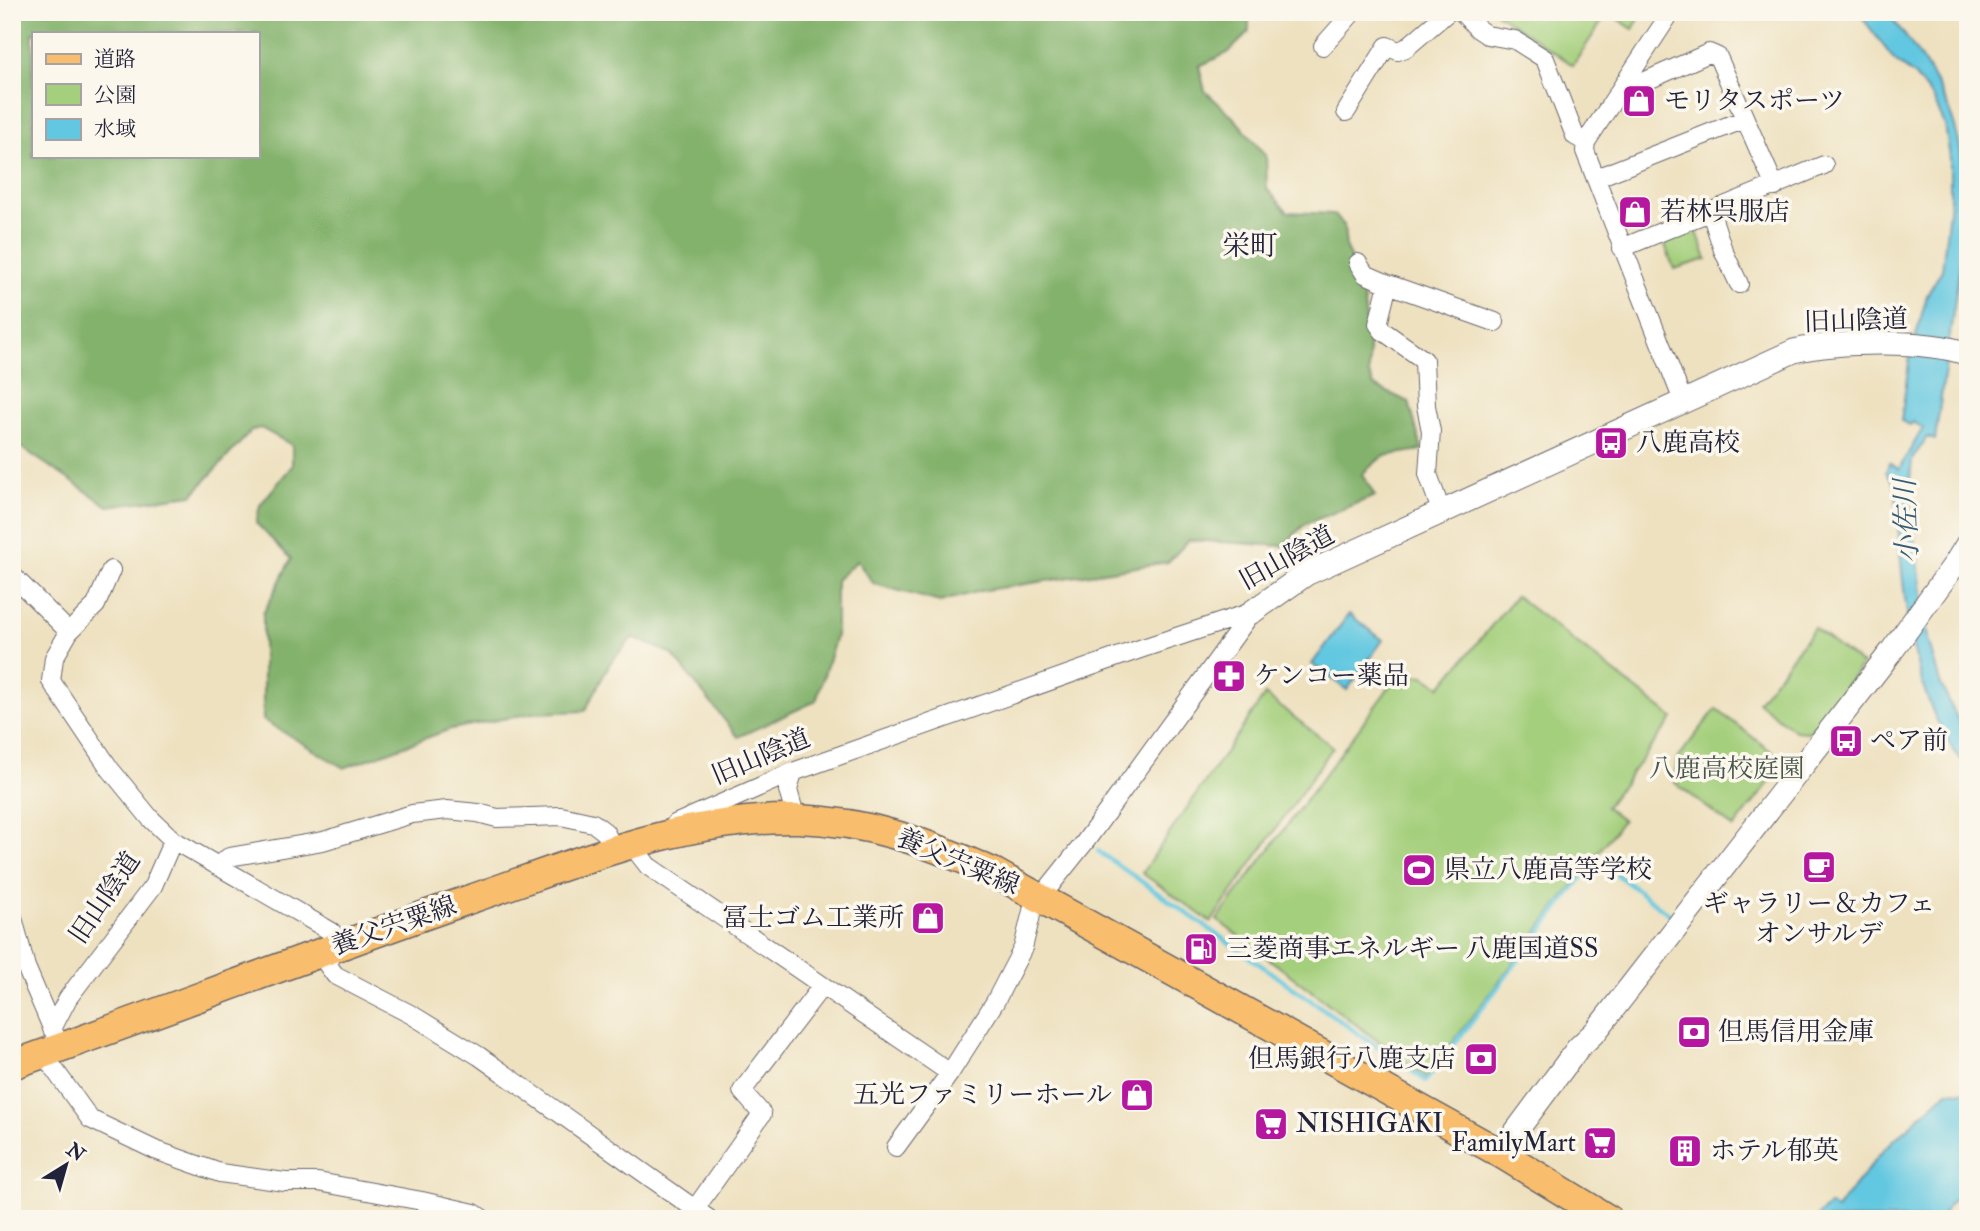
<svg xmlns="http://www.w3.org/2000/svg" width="1980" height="1231" viewBox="0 0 1980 1231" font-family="'IM FELL Double Pica','Noto Serif JP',serif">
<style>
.green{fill:#a4cf7c;stroke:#63785c;stroke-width:2}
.forest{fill:#83b26c;stroke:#526a54;stroke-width:2;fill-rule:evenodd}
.water{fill:#62c7e0;stroke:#42748e;stroke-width:2}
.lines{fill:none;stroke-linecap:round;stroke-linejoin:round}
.stream{stroke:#62c7e0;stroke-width:4.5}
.minor-casing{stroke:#69656a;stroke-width:20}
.tertiary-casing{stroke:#69656a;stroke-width:25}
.primary-casing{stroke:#69656a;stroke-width:31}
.minor{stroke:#fff;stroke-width:18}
.tertiary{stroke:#fff;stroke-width:23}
.primary{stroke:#f9be6d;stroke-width:28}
.labels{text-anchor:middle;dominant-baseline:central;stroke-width:7;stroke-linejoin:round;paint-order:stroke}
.poi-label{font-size:26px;fill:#22223b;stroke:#fbf7ec;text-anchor:start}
.street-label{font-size:26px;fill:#22223b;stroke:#fbf7ec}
.park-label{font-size:26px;fill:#49564e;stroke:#fbf7ec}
.neighbourhood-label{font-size:28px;fill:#22223b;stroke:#fbf7ec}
.water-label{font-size:28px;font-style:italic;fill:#385c75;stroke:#fbf7ec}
</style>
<rect width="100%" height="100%" fill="#fbf7ec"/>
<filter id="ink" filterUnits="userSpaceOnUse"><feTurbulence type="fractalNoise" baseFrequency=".0143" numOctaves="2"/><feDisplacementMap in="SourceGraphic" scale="14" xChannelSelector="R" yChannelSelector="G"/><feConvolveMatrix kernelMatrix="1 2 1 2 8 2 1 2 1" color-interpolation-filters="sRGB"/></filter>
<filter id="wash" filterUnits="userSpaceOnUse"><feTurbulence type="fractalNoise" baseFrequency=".00686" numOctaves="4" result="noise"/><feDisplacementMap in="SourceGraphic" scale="28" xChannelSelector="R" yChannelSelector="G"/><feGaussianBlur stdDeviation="1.57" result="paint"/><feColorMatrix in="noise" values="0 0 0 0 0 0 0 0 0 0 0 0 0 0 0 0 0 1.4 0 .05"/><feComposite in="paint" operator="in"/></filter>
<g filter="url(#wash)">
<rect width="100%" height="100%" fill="#eee1c0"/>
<path class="green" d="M1495,12h103l7,5 -32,48z
M1607,12h36l-10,17z
M1696,229l11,30 -33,10 -10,-27z
M1516,596l157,122 -67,89 17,13 -197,257 -209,-157 182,-246 25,2 17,11z
M1814,628l48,37 -52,67 -15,-1 -37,-29z
M1265,695l68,52 -122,175 -69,-49z
M1716,709l69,53 -51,66 -60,-46 3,-23z"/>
<path class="forest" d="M12,12h1237v20l-21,21 -29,13 6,25 30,28 31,37 1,33 21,23 45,2 11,11 2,24 15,30 8,67v28l5,12 35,16 13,48 -39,6 -21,18 13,22 -70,28 -22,22 -94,-6 -21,22 -188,29 -40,11 -66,-18 -17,-23 -21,19v56l-20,65 -78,36 -66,-83 -39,-17 -23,26 -25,48 -52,2 -82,16 -107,39 -81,-48v-106l28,-55 -35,-36 4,-18 32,-39v-21l-31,-17 -9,2 -60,65 -84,11 -96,-65zM33,33h224v123h-224z"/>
<path class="water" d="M1858,12h29c27,34 56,73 68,115 18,59 7,126 -2,186 -6,42 -12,85 -18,127l-8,-3 -15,23 -3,32 19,147 12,44 20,41 8,11v33c-63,-67 -66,-197 -73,-284l-9,-12 3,-9 10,6 24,-41 -10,-6 -3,3 -9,-4 8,-59 18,-67 15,-25 8,-69v-43l-5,-33 -12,-27 -19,-23 -19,-14z
M1349,614l34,26 -36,50 -35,-26z
M1968,1088v96l-19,20 -7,15h-127l14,-14 7,4 49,-61 63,-57 16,1z"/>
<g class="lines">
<path class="stream" d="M1098,851l328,230 170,-222 77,58"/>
</g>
</g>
<g filter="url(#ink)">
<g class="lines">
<g class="minor-casing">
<path id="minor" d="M1462,12l16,17 9,6 28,5 30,19 30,77 11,6
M1671,12l-85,130 -1,9 98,250
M1323,46l30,-34
M1621,92l88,-39 9,4 57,130
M1346,112l41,-66 11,5 8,-3 42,-36
M1596,178l149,-59
M1711,213l12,37 16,34
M1622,248l202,-83
M1358,263l7,11 23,10
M1441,511l-13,-37 3,-43 -5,-25 -2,-46 -41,-29 -5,-7 10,-40 107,38
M111,570l-15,35 -27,27 -15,26 -3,23 59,88 40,49 23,22 159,92 6,14 -11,18 8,11 77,40 67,41 230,163
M12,575l57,57
M793,772l-5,18 8,29
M675,824l118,-52 347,-123 112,-37
M636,841l-5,3 17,22 302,207
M217,866l12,-9 94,-16 89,-27 35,-4 31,3 19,5 64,-2 32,7 12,9 9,17
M12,914l14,53 29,68
M52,1029l16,-31 85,-112 20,-46
M45,1053l4,9 41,57 65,31 65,23 65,9h33l104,19 52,12 9,6
M896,1147l54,-74 45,-71 28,-54 10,-41 52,-65 167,-230
M695,1209l67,-95 -20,-23 80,-105"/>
</g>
<g class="tertiary-casing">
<path id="tertiary" d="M1252,612l54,-38 488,-223c45,-10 131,-12 174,3
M1500,1153l78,-105 18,-17 295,-379 64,-88 13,-21"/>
</g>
<g class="primary-casing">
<path id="primary" d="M12,1065c151,-54 302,-111 453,-164 108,-37 216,-84 332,-82 73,2 133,25 198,54l505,280 108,66"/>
</g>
<use href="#minor" class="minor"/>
<use href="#tertiary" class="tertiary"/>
<use href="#primary" class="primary"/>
</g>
</g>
<defs>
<g id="shop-square" transform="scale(1.75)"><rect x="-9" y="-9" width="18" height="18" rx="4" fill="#b5179e" stroke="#fbf7ec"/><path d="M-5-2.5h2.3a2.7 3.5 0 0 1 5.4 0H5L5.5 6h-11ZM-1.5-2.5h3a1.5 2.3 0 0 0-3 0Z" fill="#fff"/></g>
<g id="bus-square" transform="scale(1.75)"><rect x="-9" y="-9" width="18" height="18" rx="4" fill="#b5179e" stroke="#fbf7ec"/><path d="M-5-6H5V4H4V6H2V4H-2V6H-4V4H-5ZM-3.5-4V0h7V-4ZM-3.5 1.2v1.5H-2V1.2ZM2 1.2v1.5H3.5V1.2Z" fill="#fff"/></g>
<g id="pharmacy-square" transform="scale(1.75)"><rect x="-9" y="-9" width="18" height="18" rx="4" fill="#b5179e" stroke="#fbf7ec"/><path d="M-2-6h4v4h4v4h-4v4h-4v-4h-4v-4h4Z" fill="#fff"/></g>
<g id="cafe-square" transform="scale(1.75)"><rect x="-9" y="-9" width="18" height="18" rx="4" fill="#b5179e" stroke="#fbf7ec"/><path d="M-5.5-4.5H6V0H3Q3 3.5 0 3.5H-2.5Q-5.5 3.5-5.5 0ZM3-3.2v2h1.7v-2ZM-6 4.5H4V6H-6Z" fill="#fff"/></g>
<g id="stadium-square" transform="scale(1.75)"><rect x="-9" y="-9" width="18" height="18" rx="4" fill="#b5179e" stroke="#fbf7ec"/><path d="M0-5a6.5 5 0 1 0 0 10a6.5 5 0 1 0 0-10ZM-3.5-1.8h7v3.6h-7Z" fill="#fff"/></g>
<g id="fuel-square" transform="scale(1.75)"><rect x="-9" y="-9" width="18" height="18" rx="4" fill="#b5179e" stroke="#fbf7ec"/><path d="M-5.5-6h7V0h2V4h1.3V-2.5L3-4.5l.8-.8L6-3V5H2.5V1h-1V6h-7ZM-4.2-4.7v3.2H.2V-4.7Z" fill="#fff"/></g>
<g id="bank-square" transform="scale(1.75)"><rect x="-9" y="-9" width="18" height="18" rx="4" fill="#b5179e" stroke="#fbf7ec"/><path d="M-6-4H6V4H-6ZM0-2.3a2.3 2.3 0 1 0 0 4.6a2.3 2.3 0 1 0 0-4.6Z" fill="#fff"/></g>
<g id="supermarket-square" transform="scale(1.75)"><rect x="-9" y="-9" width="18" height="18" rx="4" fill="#b5179e" stroke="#fbf7ec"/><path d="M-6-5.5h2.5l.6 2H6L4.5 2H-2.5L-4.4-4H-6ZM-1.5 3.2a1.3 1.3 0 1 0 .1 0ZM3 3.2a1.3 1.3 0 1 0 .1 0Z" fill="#fff"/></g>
<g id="building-square" transform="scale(1.75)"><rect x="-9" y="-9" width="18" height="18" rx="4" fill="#b5179e" stroke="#fbf7ec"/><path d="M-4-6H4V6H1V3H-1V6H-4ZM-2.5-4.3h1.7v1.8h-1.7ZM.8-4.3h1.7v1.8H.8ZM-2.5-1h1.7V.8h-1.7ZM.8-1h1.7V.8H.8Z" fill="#fff"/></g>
</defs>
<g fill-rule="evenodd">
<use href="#shop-square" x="1639" y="101"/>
<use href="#shop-square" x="1635" y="212"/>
<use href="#bus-square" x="1611" y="443"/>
<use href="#pharmacy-square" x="1229" y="676"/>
<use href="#bus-square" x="1846" y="741"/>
<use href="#cafe-square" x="1819" y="867"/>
<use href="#stadium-square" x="1419" y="870"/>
<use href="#shop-square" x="928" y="918"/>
<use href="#fuel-square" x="1201" y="949"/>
<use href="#bank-square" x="1694" y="1032"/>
<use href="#bank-square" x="1481" y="1059"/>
<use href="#shop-square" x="1137" y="1095"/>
<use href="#supermarket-square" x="1271" y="1124"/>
<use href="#supermarket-square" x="1600" y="1143"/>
<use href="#building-square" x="1685" y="1151"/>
</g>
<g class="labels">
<g class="poi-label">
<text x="1664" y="101">モリタスポーツ</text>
<text x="1660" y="212">若林呉服店</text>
<text x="1636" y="443">八鹿高校</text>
<text x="1254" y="676">ケンコー薬品</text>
<text x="1870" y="741">ペア前</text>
<text x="1444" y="870">県立八鹿高等学校</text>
<text x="1819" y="904" text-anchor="middle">ギャラリー＆カフェ<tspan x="1819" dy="30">オンサルデ</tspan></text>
<text x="904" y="918" text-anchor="end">冨士ゴム工業所</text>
<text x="1226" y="949">三菱商事エネルギー 八鹿国道SS</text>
<text x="1718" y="1032">但馬信用金庫</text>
<text x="1456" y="1059" text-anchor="end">但馬銀行八鹿支店</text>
<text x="1112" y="1095" text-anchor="end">五光ファミリーホール</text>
<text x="1296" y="1124">NISHIGAKI</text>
<text x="1576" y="1143" text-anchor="end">FamilyMart</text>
<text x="1710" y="1151">ホテル郁英</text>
</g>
<g class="street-label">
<text transform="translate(1856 321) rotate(-2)">旧山陰道</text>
<text transform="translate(1287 558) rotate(-29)">旧山陰道</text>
<text transform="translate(761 757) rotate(-23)">旧山陰道</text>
<text transform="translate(958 862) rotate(23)">養父宍粟線</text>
<text transform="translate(105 898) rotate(-56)">旧山陰道</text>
<text transform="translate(394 926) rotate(-19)">養父宍粟線</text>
</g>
<g class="park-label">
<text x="1727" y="769">八鹿高校庭園</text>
</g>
<g class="neighbourhood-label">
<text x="1250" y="246">栄町</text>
</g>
<g class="water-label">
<text transform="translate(1907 521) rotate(-92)">小佐川</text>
</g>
</g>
<rect width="1980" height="1231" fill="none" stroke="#fbf7ec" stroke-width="42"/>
<rect x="32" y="32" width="228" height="126" fill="#fbf7ec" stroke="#a4a2a5" stroke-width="2"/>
<rect x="46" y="54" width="35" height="10" fill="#f9be6d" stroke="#a4a2a5" stroke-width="2"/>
<text x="94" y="66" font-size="21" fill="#22223b">道路</text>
<rect x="46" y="84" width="35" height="21" fill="#a4cf7c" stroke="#a4a2a5" stroke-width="2"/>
<text x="94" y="102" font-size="21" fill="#22223b">公園</text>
<rect x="46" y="119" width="35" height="21" fill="#62c7e0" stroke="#a4a2a5" stroke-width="2"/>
<text x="94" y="136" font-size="21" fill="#22223b">水域</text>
<g transform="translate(66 1165) rotate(37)" stroke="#fbf7ec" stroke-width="5" paint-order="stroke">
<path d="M0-5L12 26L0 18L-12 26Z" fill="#22223b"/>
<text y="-10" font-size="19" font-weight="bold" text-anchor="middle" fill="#22223b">N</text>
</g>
</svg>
